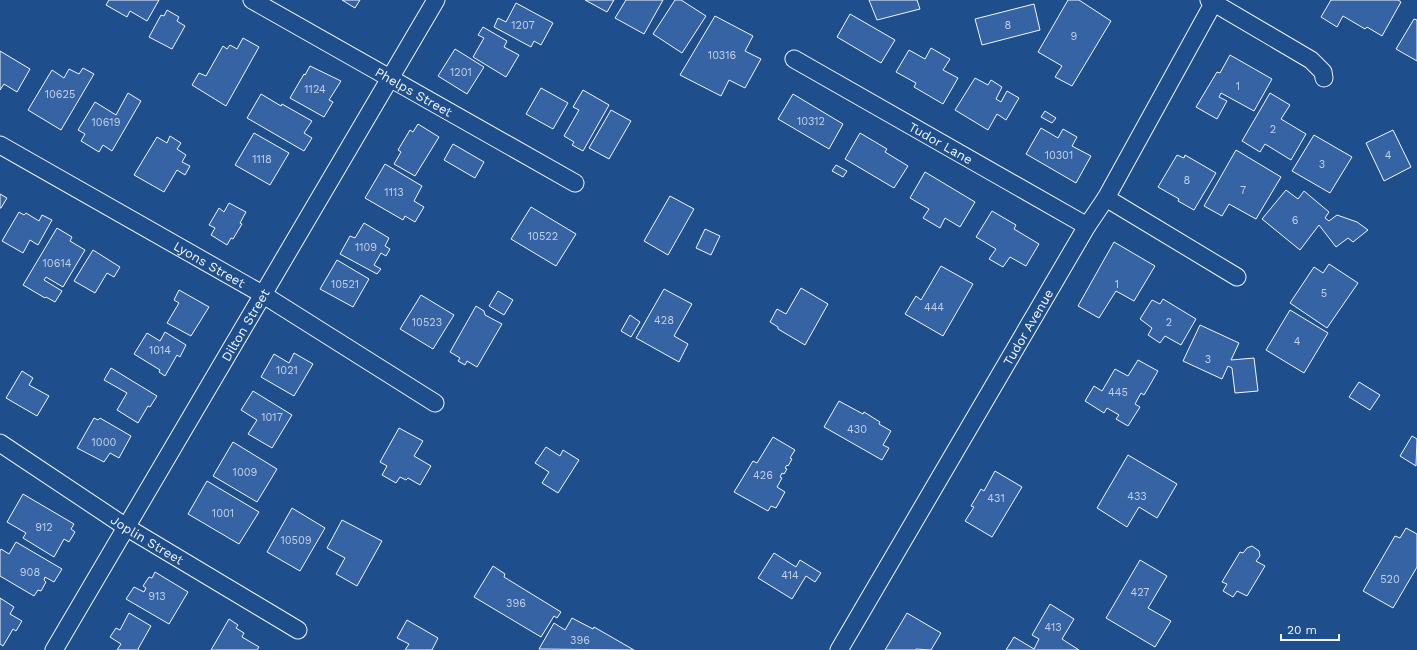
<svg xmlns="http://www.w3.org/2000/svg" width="1417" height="650" viewBox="0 0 1417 650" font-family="'Work Sans',sans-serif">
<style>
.building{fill:#3563a3;stroke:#f2f6ff}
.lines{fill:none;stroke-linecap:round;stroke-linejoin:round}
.minor-casing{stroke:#f2f6ff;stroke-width:19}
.minor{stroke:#1f4e8c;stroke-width:17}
.labels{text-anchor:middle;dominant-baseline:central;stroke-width:3;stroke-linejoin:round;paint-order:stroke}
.number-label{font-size:11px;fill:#c3d1e8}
.street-label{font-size:13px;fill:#f2f6ff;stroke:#1f4e8c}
</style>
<rect width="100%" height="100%" fill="#1f4e8c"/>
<path class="building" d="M109,0h50l-12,21 -17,-10 -3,6 -21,-12z
M342,0h18l-5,8z
M585,0h29l-7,12z
M626,0h37l-19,34 -29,-16z
M675,0h6l25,16 -24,37 -29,-19z
M869,0h48l3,9 -43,11z
M1068,0h11l32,21 -39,65 -17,-9 7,-11 -24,-14z
M1331,0h67l3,2 -19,34 -15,-9 -2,2 -22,-13 -6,11 -16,-10z
M516,3l37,20 -12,22 -7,-4 -3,6 -37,-20 4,-9 8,4z
M1034,4l6,26 -58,15 -7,-26z
M167,10l12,7 -2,4 8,5 -13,23 -23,-12 12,-22 3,1z
M850,14l45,26 -14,23 -44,-26z
M715,16l38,20 -8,15 16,8 -16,29 -16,-8 -8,16 -41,-21z
M1414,19l3,1v41l-21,-12z
M483,27l24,14 -3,6 15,8 -13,22 -33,-20 11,-19 -6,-3z
M243,38l16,9 -33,59 -34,-21 7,-12 7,3 17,-30 4,3 3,-4 7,4z
M931,48l19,11 -7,11 15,8 -15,26 -29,-17 2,-4 -20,-11 13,-22 16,9z
M455,49l29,18 -17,27 -29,-18z
M0,51l30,18 -13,23 -13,-8 -4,6z
M1230,55l42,24 -18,32 -33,-18 -2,4 8,4 -10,18 -21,-12 21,-35 3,1z
M310,66l31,15 -12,19 4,2 -9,15 -34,-19 14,-24 1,1z
M83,68l11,6 -33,56 -33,-20 24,-40 12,8 5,-9 10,5z
M975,78l13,7 3,-5 11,7 -6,12 5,3 6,-11 12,7 -13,22 -9,-6 -9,16 -33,-20z
M541,88l27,15 -15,26 -27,-15z
M583,90l26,15 -26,46 -11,-6 2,-3 -10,-6 15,-26 -6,-3z
M128,93l13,8 -29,50 -9,-6 -4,7 -18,-11 4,-7 -7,-4 17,-28 21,13z
M1270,93l20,12 -9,14 25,15 -15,26 -26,-16 -5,8 -18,-11z
M261,94l20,12 1,-2 30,17 -8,12 8,5 -8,13 -57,-33z
M793,94l50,30 -14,25 -51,-30z
M611,110l20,11 -22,38 -20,-11z
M1045,111l11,7 -4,5 -11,-6z
M418,124l21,13 -24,39 -21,-12 7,-12 -3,-2 12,-20 3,2z
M1041,128l17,10 5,-9 14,8 -5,9 19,10 -15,27 -50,-29z
M1393,130l18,37 -27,14 -18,-38z
M254,133l35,20 -19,32 -35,-20z
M860,133l27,16 -2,3 23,14 -14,22 -49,-29z
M1314,135l38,22 -22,36 -38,-22z
M170,136l11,7 -4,6 9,6 -4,7 8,4 -5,9 -8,-5 -13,22 -30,-17 23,-38 10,6z
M453,144l31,18 -9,16 -31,-18z
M1236,150l45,27 -25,42 -27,-15 -7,12 -18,-10z
M1177,155l7,3 1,-3 31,18 -22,37 -16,-9 1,-2 -21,-12z
M385,164l37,22 -8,15 10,6 -9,15 -10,-6 -2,4 -38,-22z
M836,165l11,6 -4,6 -11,-6z
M925,172l50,30 -15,25 -15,-9 -5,10 -17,-10 6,-9 -19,-11z
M1286,190l12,9 6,-8 25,21 -4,6 4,3 8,-6 20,7 11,8 -15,12 -5,-4 -12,9 -17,-22 -19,25 -38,-31z
M0,194l7,4 -6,10h-1z
M670,196l24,13 -26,46 -24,-14z
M229,203l17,9 -6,11 2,1 -9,15 -2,-1 -4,7 -16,-10 4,-7 -6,-3 10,-17 5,4z
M531,207l45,27 -20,32 -45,-27z
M992,211l24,14 -2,4 25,15 -13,22 -16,-9 -7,10 -14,-8 7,-10 -20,-12z
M19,212l5,3 2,-2 13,8 3,-6 10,5 -14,25 -8,-5 -7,13 -21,-12z
M364,223l25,15 -4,8 5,3 -4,7 -5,-3 -7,12 7,4 -4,5 -37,-20 10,-18 5,2z
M57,228l15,9 -2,4 15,9 -22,37 -17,-10 -2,3 18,11 -7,11 -9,-5 -1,1 -22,-13z
M705,229l15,7 -9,19 -15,-7z
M1114,242l41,24 -21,35 -18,-10 -17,27 -21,-12z
M93,250l27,17 -6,10 -7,-4 -12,20 -21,-12z
M337,260l32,19 -16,28 -33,-18z
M1329,264l29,19 -31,45 -37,-25 24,-36 9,6z
M941,266l32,18 -30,52 -38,-22 11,-18 5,4z
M801,288l27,16 -23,41 -27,-16v-2l-8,-5 7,-13 9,5z
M664,289l28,15 -18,32 14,8 -9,18 -43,-24z
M179,290l30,17 -18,29 -24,-13 12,-20 -5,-3z
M498,291l15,9 -9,15 -15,-9z
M421,295l33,20 -21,34 -33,-20z
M1163,299l33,20 -15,26 -16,-9 -5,7 -12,-8 4,-7 -12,-9 12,-19 8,4z
M476,306l8,5 1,4 17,9 -25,43 -10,-6 -2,4 -7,-4 2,-3 -10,-6z
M1290,310l38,23 -24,40 -38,-23z
M630,315l10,7 -9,15 -10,-6z
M1200,325l39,18 -8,17 23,-2 4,33 -23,2 -3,-25 -4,-2 -6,13 -39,-18z
M165,332l21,13 -6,12 -3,-2 -12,21 -6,-4 1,-2 -26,-16 13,-21 13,8z
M294,353l19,11 -19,32 -33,-19 13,-23 15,9z
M1138,360l20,11 -14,24 -3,-2 -6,11 5,3 -12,19 -12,-7 3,-4 -12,-7 -3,5 -19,-12 9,-15 8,5 13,-22 13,7z
M111,368l46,28 -7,11 -2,-1 -10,17 -21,-13 10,-17 -23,-13z
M22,371l11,7 -4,7 20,11 -12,20 -31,-18z
M1359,382l21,13 -10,15 -21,-13z
M253,391l39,24 -20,33 -24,-14 9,-14 -16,-10z
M839,401l24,13 1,-2 16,10 -1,2 12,7 -8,14 6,3 -7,12 -58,-33z
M94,418l4,2 2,-2 31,18 -12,22 -9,-5 -6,9 -27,-14z
M399,428l24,13 -9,15 17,10 -11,19 -12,-7 -2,2 -6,-3 -4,6 -14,-8 5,-9 -7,-4z
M1412,436l5,3 -1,27 -16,-10z
M773,437l22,13 -5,8 2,1 -4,7 -1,-1 -2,3 2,1 -3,5 -2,-1 -2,4 2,1 -5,9 8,5 -9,16 -5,-2 -3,5 -34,-19 19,-31 4,2z
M233,442l44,27 -20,33 -44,-26z
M546,447l14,9 3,-6 16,10 -21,33 -16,-10 7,-11 -14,-9z
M1128,455l49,29 -20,34 -18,-11 -12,20 -30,-19z
M995,471l27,16 -30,50 -27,-16 9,-14 -3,-1 10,-17 3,2z
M207,481l52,31 -20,32 -51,-30z
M23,494l51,30 -3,5 4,3 -6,10 -5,-3 -10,18 -31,-19 3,-5 -19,-11z
M292,508l33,20 -25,43 -33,-19z
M342,520l40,21 -25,45 -21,-12 9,-16 -18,-10z
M1406,528l11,6v33l-24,41 -30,-17 32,-55 5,2z
M16,542l46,27 -8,13 -9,-5 -1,3 2,2 -5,9 -3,-1 -4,6 -34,-20v-25l1,-2 8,5z
M1252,546l7,5 1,5 -4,5 9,5 -18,30 -10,-5 -4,6 -10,-6 4,-7 -5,-2 18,-30 3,1 4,-5z
M774,553l22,14 4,-7 21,13 -6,9 -9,-6 -14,23 -34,-21z
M1140,560l27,16 -19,32 23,13 -16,26 -49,-29z
M493,566l12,8 -1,3 57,35 -4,6 -3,-2 -13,21 -67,-40z
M155,572l33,20 -19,32 -43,-25 8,-12 10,5 2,-4 -3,-2 6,-9 3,1z
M0,598l14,9 -4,7 12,7 -6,10 -3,-2 -10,17 -3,-2z
M1050,604l24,15 -12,20 17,11h-73l8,-13 20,12 5,-10 -7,-4z
M129,613l22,13 -13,23 1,1h-22l4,-6 -11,-7 6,-9 4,2z
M907,613l34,20 -10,17 -15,-1 -1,1h-30z
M572,618l21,11 1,-2 40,23 -95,-1 15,-26 11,7z
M229,619l9,6 -2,3 8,5 -2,4 17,10 -2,3h-46z
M407,620l31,18 -6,12h-27l4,-6 -12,-6z"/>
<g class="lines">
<g class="minor-casing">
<g id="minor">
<path id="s1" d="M252,0l323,183"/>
<path d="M1209,0l102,60 12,12 1,6"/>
<path id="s2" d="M794,59l293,167"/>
<path id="s3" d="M0,145l262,149 173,109"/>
<path d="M1106,198l131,79"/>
<path id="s4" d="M0,443l126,84 172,103"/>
<path id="s5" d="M54,650l382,-650"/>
<path id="s6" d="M839,650l248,-424 19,-28 108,-196"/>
</g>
</g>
<use href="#minor" class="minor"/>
</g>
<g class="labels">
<g class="number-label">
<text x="523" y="25">1207</text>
<text x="1008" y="25">8</text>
<text x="1074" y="36">9</text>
<text x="722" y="55">10316</text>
<text x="461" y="72">1201</text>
<text x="1238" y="86">1</text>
<text x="315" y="89">1124</text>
<text x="60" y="94">10625</text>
<text x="811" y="121">10312</text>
<text x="106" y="122">10619</text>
<text x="1273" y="129">2</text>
<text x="1059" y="155">10301</text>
<text x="1388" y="155">4</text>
<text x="262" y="159">1118</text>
<text x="1322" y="164">3</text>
<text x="1187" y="180">8</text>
<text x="1243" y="190">7</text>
<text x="394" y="192">1113</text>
<text x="1295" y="220">6</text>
<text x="543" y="236">10522</text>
<text x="366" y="247">1109</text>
<text x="57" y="263">10614</text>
<text x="345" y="284">10521</text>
<text x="1117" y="284">1</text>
<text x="1324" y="293">5</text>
<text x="934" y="307">444</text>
<text x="664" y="320">428</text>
<text x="427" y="322">10523</text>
<text x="1169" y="322">2</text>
<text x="1297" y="341">4</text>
<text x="160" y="350">1014</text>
<text x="1208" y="359">3</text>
<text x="287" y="370">1021</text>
<text x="1118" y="392">445</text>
<text x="272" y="417">1017</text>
<text x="857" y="429">430</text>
<text x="104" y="442">1000</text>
<text x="245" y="472">1009</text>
<text x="763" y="475">426</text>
<text x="1137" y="496">433</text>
<text x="996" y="498">431</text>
<text x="223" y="513">1001</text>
<text x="44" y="527">912</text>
<text x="296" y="540">10509</text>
<text x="30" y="572">908</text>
<text x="790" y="575">414</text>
<text x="1390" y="579">520</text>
<text x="1140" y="592">427</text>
<text x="157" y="596">913</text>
<text x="516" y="603">396</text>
<text x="1053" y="627">413</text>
<text x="580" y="640">396</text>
</g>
<g class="street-label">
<text stroke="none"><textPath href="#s1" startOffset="186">Phelps Street</textPath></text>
<text stroke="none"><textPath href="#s2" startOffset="169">Tudor Lane</textPath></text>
<text stroke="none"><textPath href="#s3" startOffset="241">Lyons Street</textPath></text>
<text stroke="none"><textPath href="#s5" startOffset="377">Dilton Street</textPath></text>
<text stroke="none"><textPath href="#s6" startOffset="374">Tudor Avenue</textPath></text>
<text stroke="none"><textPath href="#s4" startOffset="176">Joplin Street</textPath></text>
</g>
</g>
<path d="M1281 634v6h58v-6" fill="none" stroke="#f2f6ff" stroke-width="2"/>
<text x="1287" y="634" font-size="12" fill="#f2f6ff" stroke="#1f4e8c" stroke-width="3" paint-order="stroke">20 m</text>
</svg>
